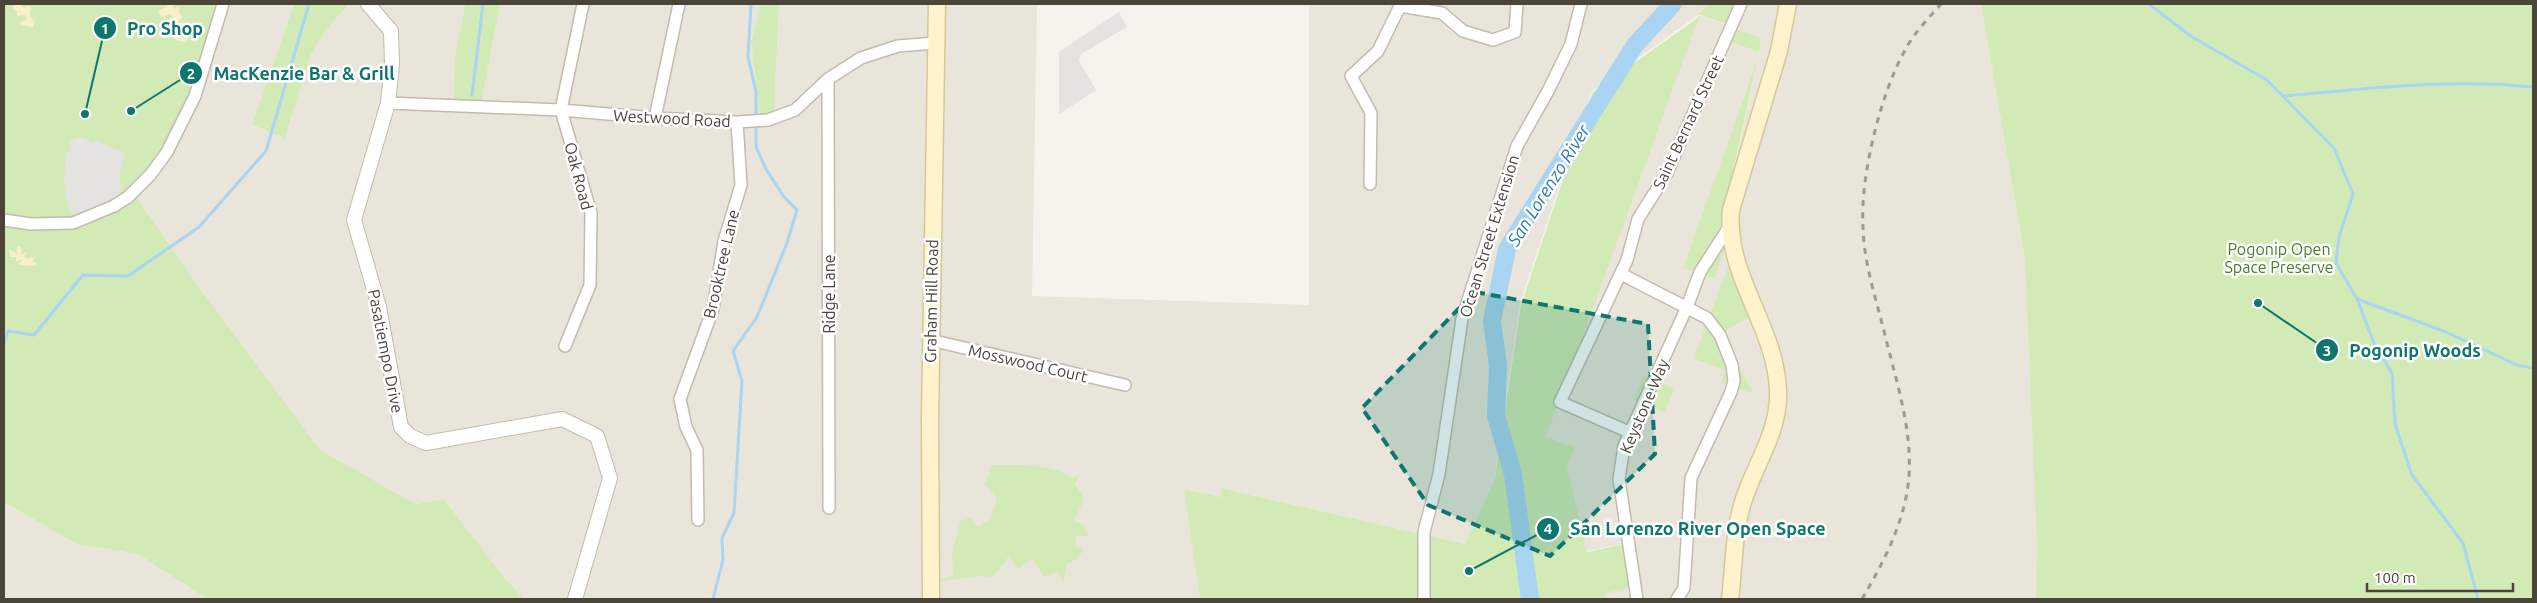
<svg xmlns="http://www.w3.org/2000/svg" width="2537" height="603" viewBox="0 0 2537 603" font-family="Ubuntu,sans-serif">
<style>
.residential{fill:#eae5da;fill-rule:evenodd}
.green{fill:#d2eab5}
.sand{fill:#f9efc9}
.parking{fill:#e5e3e0}
.lines{fill:none;stroke-linecap:round;stroke-linejoin:round}
.stream{stroke:#a9d4f2;stroke-width:3}
.river{stroke:#a9d4f2;stroke-width:18}
.minor-casing{stroke:#c2bbae;stroke-width:14}
.tertiary-casing{stroke:#c2bbae;stroke-width:16}
.secondary-casing{stroke:#d6c79b;stroke-width:19}
.minor{stroke:#fff;stroke-width:11}
.tertiary{stroke:#fff;stroke-width:14}
.secondary{stroke:#fff3cd;stroke-width:16}
.rail{stroke:#9a9a9a;stroke-width:3;stroke-dasharray:6 6;stroke-linecap:butt}
.marked{fill:#0f766e;fill-opacity:0.2;stroke:#0f766e;stroke-width:4;stroke-dasharray:10 6;stroke-linejoin:round}
.labels{text-anchor:middle;dominant-baseline:central;stroke-width:5;stroke-linejoin:round;paint-order:stroke}
.street-label{font-size:16px;fill:#4b4439;stroke:#fff}
.park-label{font-size:16px;fill:#4a7f2a;stroke:#fff}
.water-label{font-size:18px;font-style:italic;fill:#2e7ab2;stroke:#fff}
.leader{fill:none;stroke:#0f766e;stroke-width:2}
.callout-dot{fill:#0f766e;stroke:#fff;stroke-width:2}
.mark-label{font-size:15px;text-anchor:middle;font-weight:bold;fill:#fff}
.callout-label{font-size:18px;text-anchor:middle;font-weight:bold;fill:#0f766e;stroke:#fff;stroke-width:5;stroke-linejoin:round;paint-order:stroke}
</style>
<rect width="100%" height="100%" fill="#f6f3ec"/>
<path class="residential" d="M221,4h73l-42,121 33,13 25,-82 15,-25 24,-27h116l-10,53 -1,47 27,1 19,-101h261l-10,38 9,72 14,-3 5,-107h258l-5,292 277,9v-301h399l-3,6 -6,5 26,9 8,-20h248l44,255 13,284 -2,56h-430l-1,-6 19,-49 -39,7 -18,-84 8,-20 -29,-10 152,-422 -107,77 -71,211 -26,177 -29,64 -243,-56 -1,9 -36,-8 15,110h-676l-22,-24 -58,-76 -28,5 -96,-54 -127,-171 -58,-84 19,-35 -1,-2 18,-21zM1756,66l-25,118 -4,60 -14,35 -30,-11zM1733,278l9,22 -22,33 33,58 -1,2 -26,-23 -32,-11z
M4,502l73,42 61,10 69,45h-203z"/>
<path class="green" d="M4,4h217c-15,55 -28,109 -68,154l2,2 -8,11 8,7 -20,17 58,84 127,171 96,54 28,-5 58,76 22,24h-317l-69,-45 -61,-10 -73,-42z
M294,4h55l-24,27 -15,25 -25,82 -33,-13z
M465,4h35l-19,101 -27,-1 1,-47z
M761,4h18l-5,108 -6,8 -8,-6 -9,-72z
M1685,4h48l-7,20 -28,-10 9,-8z
M1981,4h552v595h-497l1,-56 -12,-284z
M1699,17l-153,420 29,10 -8,20 20,85 38,-8 9,43 -29,6 1,6h-406l-16,-110 37,8v-9l244,56 30,-66 26,-173 71,-212z
M1733,28l28,10 -2,14 -30,-11z
M1757,61l-26,119 -4,64 -13,35 -31,-11z
M1729,264l22,52 -31,18 33,57 -1,2 -31,-10 4,-13 -31,-11z
M1643,376l31,12 -9,24 -31,-11z
M992,465c26,0 58,-2 81,13l7,-3 -5,9 9,15 -10,22 10,3 4,12h-12l-1,11 9,2 -7,10 -10,5 -4,18 -5,-10 -14,5 -12,-19 -14,11 -9,-13 -16,21 -16,-1 -45,7 21,-7 -1,-20 8,-35 10,-3 8,9 13,-8 6,-20 -12,-15z"/>
<path class="sand" d="M14,4h6l3,4 8,-2 -1,10 5,6 -2,5 -12,-2 -1,-3 6,-2v-5l-9,1v-5l-5,-2z
M168,4h4l2,5 4,-3 2,2 -1,5 4,4 -6,6 -7,-1 3,-5 -3,-3 -4,1 -1,4 -7,-7z
M182,22l3,1 -2,9 6,2 -2,6 -4,2 -8,-2 2,-7 -5,-5z
M19,246l3,3 -1,5 6,-2 -3,4 2,2 9,-1 -3,5 4,1 -1,3 -14,-1 -2,-2 4,-3 -7,1v-4h-6l-1,-8 8,5 -1,-5z"/>
<path class="parking" d="M1119,12l8,15 -46,27 -2,7 17,29 -37,24v-62z
M80,137l14,6 1,-3 30,13 -5,18 1,22 -27,16 -20,7 -5,-8 -5,-26 1,-20 6,-22z"/>
<g class="lines">
<path class="stream" d="M2149,4l43,33 75,43 67,68 19,46 -14,43 -3,26 21,36 17,44 18,30 3,51 17,51 51,68 15,56
M472,95l11,-91
M2283,96c82,-7 167,-18 250,-9
M2357,299l89,33 71,33 16,3
M4,343l4,-12 26,4 49,-60 45,1 71,-49 67,-76 43,-147
M713,599l10,-39 -1,-22 12,-25 8,-132 -9,-30 24,-34 30,-74 10,-33 -13,-13 -18,-28 -10,-22v-55l-8,-35 3,-53"/>
<path class="river" d="M1530,599l-17,-125 -17,-58 2,-51 -6,-44 15,-72 128,-204 38,-41"/>
<g class="minor-casing">
<path id="minor" d="M828,79l1,429
M388,103l173,7 94,8 82,4 31,-2 27,-10 33,-31 33,-21 37,-12 37,-3
M655,118l24,-114
M1370,184l1,-71 -20,-37 27,-25 22,-45 42,7 21,18 30,9 22,-8 2,-28
M4,220l27,4 42,-1 41,-17 14,-9 23,-23 16,-22 28,-56 28,-92
M1621,274l86,44 13,17 12,30 2,16 -3,11 -40,86 -7,110 -7,11
M930,340l195,45
M565,346l25,-61 1,-72 -30,-103 22,-106
M1629,432l-69,-30 67,-142 11,-41 29,-46 74,-169
M698,520l-1,-70 -11,-23 -6,-28 33,-90 11,-68 17,-56 -4,-63
M1424,599v-67l15,-58 23,-155 55,-173 31,-55 23,-47 10,-40
M1637,599l-18,-120 5,-33 63,-139 13,-35 29,-45"/>
</g>
<g class="tertiary-casing">
<path id="tertiary" d="M368,4l23,27 1,34 -4,38 -34,117 25,87 22,120 9,9 16,7 136,-24 35,17 13,42 -35,121"/>
</g>
<g class="secondary-casing">
<path id="secondary" d="M931,599l-1,-180 7,-415
M1730,599c4,-30 3,-61 11,-90 10,-40 39,-75 37,-118 -2,-65 -53,-115 -47,-181l48,-159 9,-47"/>
</g>
<use href="#minor" class="minor"/>
<use href="#tertiary" class="tertiary"/>
<use href="#secondary" class="secondary"/>
<path class="rail" d="M1862,599c22,-37 44,-80 47,-123 3,-47 -12,-92 -23,-137 -9,-37 -22,-74 -23,-112 -3,-50 17,-131 41,-175 9,-18 24,-33 37,-48"/>
</g>
<path class="marked" d="M1475,292l173,32 7,130 -105,102 -122,-51 -66,-97z"/>
<g class="labels">
<g class="street-label">
<text transform="translate(672 118) rotate(3)">Westwood Road</text>
<text transform="translate(1688 122) rotate(-65)">Saint Bernard Street</text>
<text transform="translate(579 176) rotate(75)">Oak Road</text>
<text transform="translate(1489 236) rotate(-73)">Ocean Street Extension</text>
<text transform="translate(721 264) rotate(-77)">Brooktree Lane</text>
<text transform="translate(829 294) rotate(-90)">Ridge Lane</text>
<text transform="translate(931 301) rotate(-89)">Graham Hill Road</text>
<text transform="translate(386 351) rotate(79)">Pasatiempo Drive</text>
<text transform="translate(1028 363) rotate(13)">Mosswood Court</text>
<text transform="translate(1644 406) rotate(-67)">Keystone Way</text>
</g>
<g class="park-label">
<text x="2279" y="249">Pogonip Open<tspan x="2279" dy="18">Space Preserve</tspan></text>
</g>
<g class="water-label">
<text transform="translate(1548 185) rotate(-58)">San Lorenzo River</text>
</g>
</g>
<path class="leader" d="M85 114L105 28M131 111L191 73M2258 303L2327 350M1469 571L1548 529"/>
<g class="callout-dot">
<circle cx="85" cy="114" r="5"/>
<circle cx="131" cy="111" r="5"/>
<circle cx="2258" cy="303" r="5"/>
<circle cx="1469" cy="571" r="5"/>
<circle cx="105" cy="28" r="12"/>
<circle cx="191" cy="73" r="12"/>
<circle cx="2327" cy="350" r="12"/>
<circle cx="1548" cy="529" r="12"/>
</g>
<g class="mark-label">
<text x="105" y="34">1</text>
<text x="191" y="79">2</text>
<text x="2327" y="356">3</text>
<text x="1548" y="534">4</text>
</g>
<g class="callout-label">
<text x="165" y="35">Pro Shop</text>
<text x="304" y="80">MacKenzie Bar &amp; Grill</text>
<text x="2415" y="357">Pogonip Woods</text>
<text x="1698" y="535">San Lorenzo River Open Space</text>
</g>
<rect width="2537" height="603" fill="none" stroke="#4b4439" stroke-width="10"/>
<path d="M2367 583v8h146v-8" fill="none" stroke="#4b4439" stroke-width="2.5"/>
<text x="2374" y="583" font-size="15" fill="#4b4439" stroke="#ffffff" stroke-width="4" paint-order="stroke">100 m</text>
</svg>
